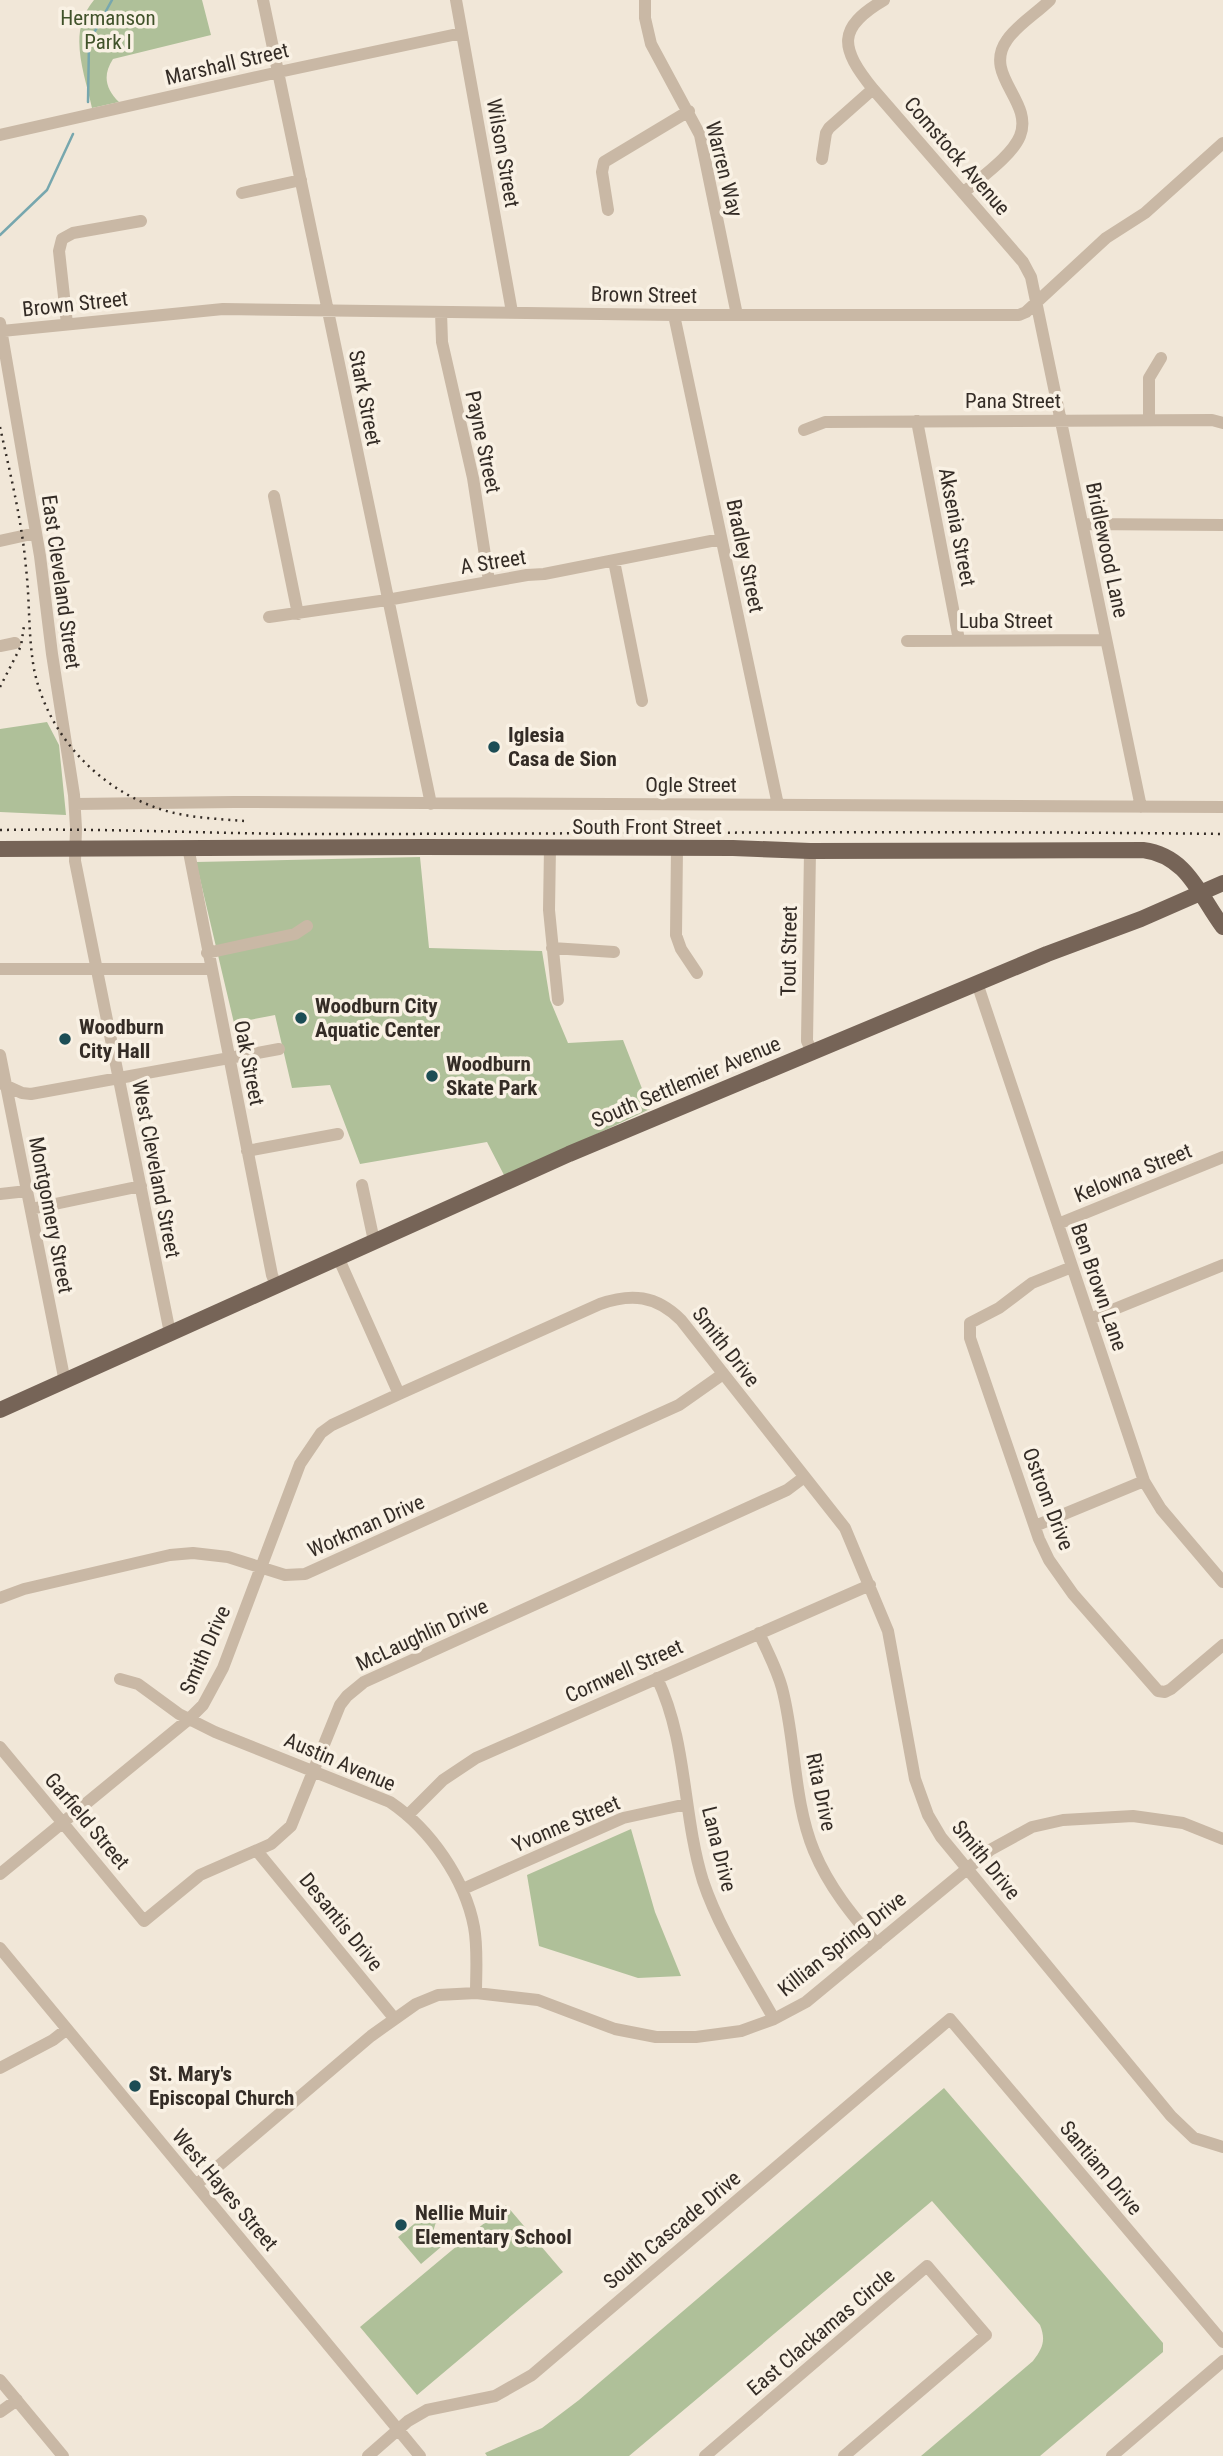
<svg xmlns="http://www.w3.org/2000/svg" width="1223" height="2456" viewBox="0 0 1223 2456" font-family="'Roboto Condensed',sans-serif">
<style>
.green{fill:#afc099}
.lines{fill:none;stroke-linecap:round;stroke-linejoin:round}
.stream{stroke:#77a7ae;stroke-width:2.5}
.minor{stroke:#c9b8a5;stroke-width:12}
.major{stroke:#766457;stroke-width:16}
.rail{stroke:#342c26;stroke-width:2.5;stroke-dasharray:2 5;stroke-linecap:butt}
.poi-dot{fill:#1c4d55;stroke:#f9f1e4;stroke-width:2.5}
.labels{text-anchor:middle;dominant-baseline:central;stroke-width:7;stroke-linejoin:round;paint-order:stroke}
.park-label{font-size:21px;fill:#40522a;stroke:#f9f1e4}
.street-label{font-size:21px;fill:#342c26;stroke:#f9f1e4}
.poi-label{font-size:21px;font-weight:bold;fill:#342c26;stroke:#f9f1e4;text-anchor:start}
</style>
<rect width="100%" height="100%" fill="#f1e7d8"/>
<path class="green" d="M94,0h108l9,35 -98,24c-11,17 -7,30 6,43l-27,6c-8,-37 -25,-76 2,-108z
M47,722l12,23 7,70 -66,-3v-83z
M420,857l9,91 113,3 8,49 18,43 55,-3 27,69 -100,47 -46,19 -17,-33 -127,22 -30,-79 -38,3 -17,-73 -41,8 -38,-161z
M631,1829l24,83 26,64 -43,2 -99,-32 -12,-71z
M944,2088l219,255v9l-123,104h-119l112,-95c10,-13 13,-21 7,-36l-108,-124 -303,255h-142l-2,-3 57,-25 37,-28z
M506,2205l57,67 -146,123 -57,-68z
M430,2215l6,7 -4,13 9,12 -20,17 -23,-27 21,-17z"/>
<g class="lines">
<path class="stream" d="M88,102l1,-60 23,-42
M0,235l47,-45 26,-56"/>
<path class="minor" d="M263,0l168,804
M456,0l56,312
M645,0v18l6,26 49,91 37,180
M884,0c-48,28 -44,48 -11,89l150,173 8,15 110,530
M0,135l279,-63 183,-39
M822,159l4,-26 3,-5 44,-39
M242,193l59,-13
M963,193c17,-15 49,-37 57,-57 14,-35 -38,-61 -13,-96 10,-15 30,-27 43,-40
M608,210l-6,-38 2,-10 85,-51
M441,312l1,30 31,136 16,103
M674,315l104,490
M0,323l40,233 12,98 22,141 2,33 -1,33 95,472
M67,324l-8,-73 3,-12 11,-6 68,-12
M2,331l221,-22 451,6h345l7,-3 80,-74 39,-25 78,-70
M1149,420v-42l12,-20
M917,421l42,219
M804,430l21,-8 387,-2 11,3
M274,496l24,118
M1083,524l140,1
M0,541l36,-8
M614,561l28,140
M269,617l118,-17 140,-25 17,-1 177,-35
M907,641l199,-1
M0,646l15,-3
M75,804l159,-2 989,5
M188,847l84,428 4,10
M550,847l-1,63 9,90
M677,848l-1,87 5,14 16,24
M810,851l-3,190 5,11
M552,948l62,4
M207,953l88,-19 12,-8
M0,969h210
M977,983l167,498 17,28 62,73
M0,1055l65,327
M0,1083l22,10 9,1 248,-45
M247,1151l91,-17
M362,1185l12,56
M0,1194l27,-3
M31,1209l110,-23
M1058,1224l165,-67
M338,1257l61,137
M1072,1267l-40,16 -33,25 -29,15v15l69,201 10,21 24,34 85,97 7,1 6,-3 52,-44
M1090,1319l133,-54
M1035,1526l109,-45
M0,1598l24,-9 146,-34 23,-2 35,4 57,18 20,-1 374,-169 44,-31
M759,1633c8,18 18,36 23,55 14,53 11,112 32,163 15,36 38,64 63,93
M657,1678c31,65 25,135 46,203 16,48 46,93 71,138
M120,1679l18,5 41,30 36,18 175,70c40,27 75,77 84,125 4,21 2,45 2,66
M0,1747l144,174 56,-46 71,-31 20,-18 49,-121 7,-9 17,-14 423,-192 16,-12
M408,1815l35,-35 33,-22 394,-173
M257,1851l137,167
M0,1874l189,-155 14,-14 20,-37 77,-204 21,-31 11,-8 67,-31 201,-90c31,-11 56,-9 81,16l164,208 43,103 27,148 13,36 13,22 230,279 23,22 29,9
M463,1889l160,-71 64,-14
M0,1948l420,508
M0,2068l53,-28 14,-11
M196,2185l175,-149 45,-32 22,-9 38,-2 62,7 77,29 41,8h40l45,-6 33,-12 32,-17 184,-152 42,-23 31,-7 70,-4 50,7 40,16
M0,2380l63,76
M0,2412l17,-12
M368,2456l40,-35 19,-11 68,-14 37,-21 418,-356 273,323
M705,2456l222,-190 59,69 -142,121
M1112,2456l111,-95"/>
<path class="major" d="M0,849l423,-2 310,1 77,3 333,-1c45,6 56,45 80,77
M0,1410l569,-256 478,-200 94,-35 82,-36"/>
<path class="rail" d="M0,427c10,46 22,94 26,141 4,34 2,67 8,101 14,69 69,125 136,143 24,6 50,7 74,9
M0,687l21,-41 3,-20
M0,830c107,-2 213,4 320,4 301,0 602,-4 903,0"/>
</g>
<g class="poi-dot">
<circle cx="494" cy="747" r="7"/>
<circle cx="301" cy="1018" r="7"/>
<circle cx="65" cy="1039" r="7"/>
<circle cx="432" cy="1076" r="7"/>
<circle cx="135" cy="2086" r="7"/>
<circle cx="401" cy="2225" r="7"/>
</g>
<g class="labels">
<g class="park-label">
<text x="108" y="18">Hermanson<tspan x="108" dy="24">Park I</tspan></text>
</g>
<g class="street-label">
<text transform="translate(227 64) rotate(-13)">Marshall Street</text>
<text transform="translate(503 153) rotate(80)">Wilson Street</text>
<text transform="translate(957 156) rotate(49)">Comstock Avenue</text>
<text transform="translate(724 169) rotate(76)">Warren Way</text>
<text transform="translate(644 295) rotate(1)">Brown Street</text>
<text transform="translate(75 304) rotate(-6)">Brown Street</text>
<text transform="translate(365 398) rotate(79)">Stark Street</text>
<text x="1013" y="401">Pana Street</text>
<text transform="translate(483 442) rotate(78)">Payne Street</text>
<text transform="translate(957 527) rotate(79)">Aksenia Street</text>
<text transform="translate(1107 550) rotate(78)">Bridlewood Lane</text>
<text transform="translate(745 556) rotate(78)">Bradley Street</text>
<text transform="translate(493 562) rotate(-9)">A Street</text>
<text transform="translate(61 582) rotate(82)">East Cleveland Street</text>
<text x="1006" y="621">Luba Street</text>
<text x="691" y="785">Ogle Street</text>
<text x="647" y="827">South Front Street</text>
<text transform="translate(789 951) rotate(-89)">Tout Street</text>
<text transform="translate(249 1063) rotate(79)">Oak Street</text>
<text transform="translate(686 1082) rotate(-23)">South Settlemier Avenue</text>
<text transform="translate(156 1169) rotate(79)">West Cleveland Street</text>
<text transform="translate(1133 1173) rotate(-22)">Kelowna Street</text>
<text transform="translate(51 1215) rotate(79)">Montgomery Street</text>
<text transform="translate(1099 1287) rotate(71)">Ben Brown Lane</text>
<text transform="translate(726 1347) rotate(52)">Smith Drive</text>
<text transform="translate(1048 1499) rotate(69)">Ostrom Drive</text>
<text transform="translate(366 1526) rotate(-24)">Workman Drive</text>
<text transform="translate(422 1635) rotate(-25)">McLaughlin Drive</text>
<text transform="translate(205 1650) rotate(-66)">Smith Drive</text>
<text transform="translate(624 1671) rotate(-24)">Cornwell Street</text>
<text transform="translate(340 1762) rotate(23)">Austin Avenue</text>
<text transform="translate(821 1792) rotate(78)">Rita Drive</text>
<text transform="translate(87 1821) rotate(50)">Garfield Street</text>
<text transform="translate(566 1824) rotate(-23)">Yvonne Street</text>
<text transform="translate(719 1849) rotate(76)">Lana Drive</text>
<text transform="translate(986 1860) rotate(51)">Smith Drive</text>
<text transform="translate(341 1922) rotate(51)">Desantis Drive</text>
<text transform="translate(842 1944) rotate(-38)">Killian Spring Drive</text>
<text transform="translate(1101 2168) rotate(50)">Santiam Drive</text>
<text transform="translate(225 2190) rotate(50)">West Hayes Street</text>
<text transform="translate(672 2230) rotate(-40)">South Cascade Drive</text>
<text transform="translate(821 2332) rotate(-40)">East Clackamas Circle</text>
</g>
<g class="poi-label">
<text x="508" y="735">Iglesia<tspan x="508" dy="24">Casa de Sion</tspan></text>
<text x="315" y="1006">Woodburn City<tspan x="315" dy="24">Aquatic Center</tspan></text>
<text x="79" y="1027">Woodburn<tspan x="79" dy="24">City Hall</tspan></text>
<text x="446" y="1064">Woodburn<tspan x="446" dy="24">Skate Park</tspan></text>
<text x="149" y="2074">St. Mary's<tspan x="149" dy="24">Episcopal Church</tspan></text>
<text x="415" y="2213">Nellie Muir<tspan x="415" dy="24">Elementary School</tspan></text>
</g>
</g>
</svg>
